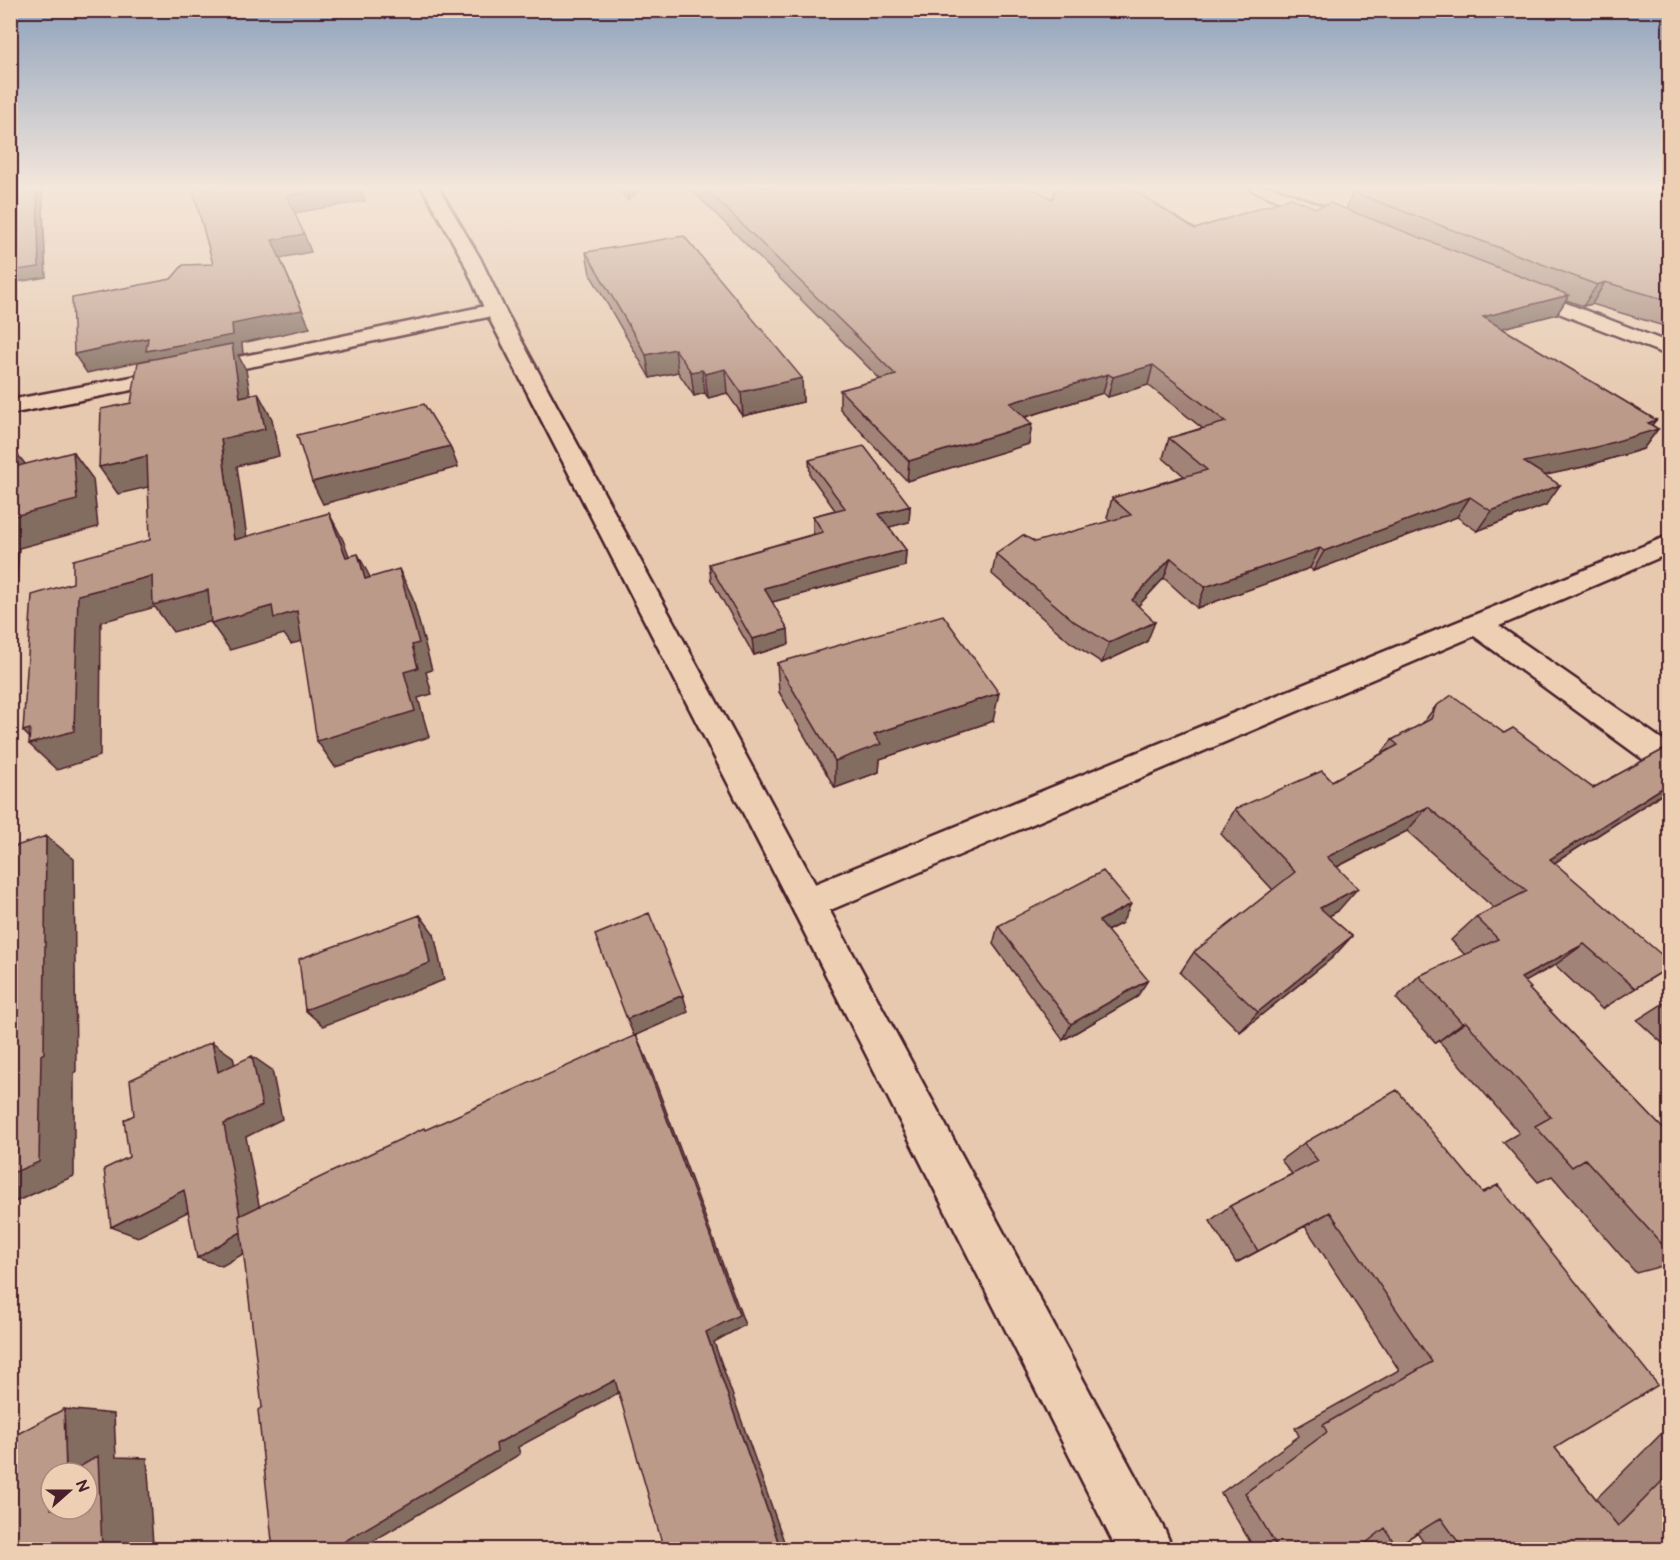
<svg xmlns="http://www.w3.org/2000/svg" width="1680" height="1560" viewBox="0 0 1680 1560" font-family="'Balsamiq Sans',sans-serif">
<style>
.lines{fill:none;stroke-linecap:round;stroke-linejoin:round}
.minor-casing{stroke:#4a1f2b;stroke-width:5}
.tertiary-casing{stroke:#4a1f2b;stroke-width:5}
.minor{fill:#edd0b4;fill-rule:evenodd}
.tertiary{fill:#edd0b4;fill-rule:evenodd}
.wall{fill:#a18477;stroke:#4a1f2b;stroke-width:1.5}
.shaded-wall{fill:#836c61;stroke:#4a1f2b;stroke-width:1.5}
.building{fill:#bb9a8a;stroke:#4a1f2b;stroke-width:1.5}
</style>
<rect width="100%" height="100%" fill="#e6c9af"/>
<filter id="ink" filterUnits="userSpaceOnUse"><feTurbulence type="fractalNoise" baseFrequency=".0167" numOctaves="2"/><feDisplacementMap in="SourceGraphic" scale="12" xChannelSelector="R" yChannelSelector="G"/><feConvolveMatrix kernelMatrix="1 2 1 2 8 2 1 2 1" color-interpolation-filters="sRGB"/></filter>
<g filter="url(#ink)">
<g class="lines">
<g class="minor-casing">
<path id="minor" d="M1250,187h23l62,24 2,4 -2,4h-12l-71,-29z
M1519,285l151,58v13l-158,-61 -3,-4 3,-4z
M495,304l7,2 3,4 -3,4 -217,46 -275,54v-14l275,-52z
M1670,535v18l-171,73 171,119v29l-11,-3 -185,-135 -653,278 -13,5 -13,-5 -5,-11 5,-11z"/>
</g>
<g class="tertiary-casing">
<path id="tertiary" d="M422,187h16l42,71 25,52 660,1221 8,19h-56l-322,-636 -310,-604 -23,-52z"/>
</g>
<use href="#minor" class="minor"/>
<use href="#tertiary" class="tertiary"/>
</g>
<path class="wall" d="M616,187h27l-15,13z
M689,187h341l22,12 143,30 121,-21 30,1 7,-17 317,-5v141l-78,-24 -9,2 -17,-6 -9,14 -55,14 154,92 -4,5 6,4 -15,20 -60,18 -39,8 2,30 -69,26 -20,-14 -144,54 -3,-3 -113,40 -33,-30 -26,28 9,36 -45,21 -32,-21 -78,-68 4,-20 114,-33 -3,-3 5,-20 72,-22 -21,-18 6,-20 33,-10 -54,-43 -40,12 -5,-4 -77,24 3,27 -122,37 -67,-72v-19l40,-11z
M586,252l216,126 1,24 -60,14 -16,-23 -19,5 -3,-5 -11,3 -16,-24 -28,6 -60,-104z
M809,460l101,46 -1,16 -20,5 17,23 -1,16 -133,36 17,42 -35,11 -43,-75 -2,-16 105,-30 -1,-2v-16l22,-6 -25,-35z
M1670,588v12l-7,-5z
M777,663l216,58 -113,38 -1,13 -44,16 -56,-96z
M1436,706l68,27 89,55 77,-42v43l-116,74 116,104 -68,42 -47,-44 -30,17 4,7 141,147v128l-34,9 -84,-97 -14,6 -35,-40 16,-9 -80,-92 -3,2 -40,-45 23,-22 46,-21 -14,-15 25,-23 18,-9 -87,-77 -70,36 1,44 -9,5 23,20 -20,22 -92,74 -60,-59 14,-21 79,-62 -52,-56 14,-25 97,-28 49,-27 11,-14 30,-16z
M1122,923l-15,8 30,66 -74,43 -70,-96 5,-18z
M1670,999v51l-33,-30z
M1304,1143l179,49 15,-7 57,263 41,51 74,-74v125h-241l-12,-17 -21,13 -30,-3 -9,7h-102l-34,-57 78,-57 -4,-8 104,-58 -94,-144 -69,37 -26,-42 20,-15 62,-32 -11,-14z"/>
<path class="shaded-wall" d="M37,187h5l4,90 -36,6v-12z
M341,187h19l5,14 -71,12 -7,-17z
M626,187h17l-15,13z
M304,234l7,18 -31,6 30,70 -68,15 1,11 -5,1 8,15 9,53 -98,-53 -7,-11 -63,14 -13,-19 74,-16 84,-14 40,-84z
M1605,282l-13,22 -9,2 14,-21z
M1569,295l-12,19 -84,22 10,-19z
M675,349l3,23 -28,6 -4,-23z
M1153,365l-5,20 -40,12 5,-20z
M725,369l2,24 -19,5 -3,-24z
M702,370l3,23 -11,3 -3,-24z
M1108,374l-5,19 -97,30 4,-20z
M802,378l1,24 -60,14 -2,-24z
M258,393l14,26 7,37 -42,10 14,101 -17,-27 -13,-101z
M1656,420l-10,12 12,-3 -15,20 -60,18 -73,16 14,-21z
M1032,424l-3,20 -122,37 2,-20z
M10,445l20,25 -20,10z
M450,446l8,21 -135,37 -11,-22z
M73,452l20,27 5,48 -79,21 -5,76 -4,1v-108z
M147,456l18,27 -47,11 -19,-27z
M1560,485l-14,20 -69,26 14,-20z
M1470,497l-13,20 -144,54 11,-20z
M910,506l-1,16 -31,8 1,-16z
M329,513l14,27 17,44 -14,-27z
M1320,548l-10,20 -113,40 8,-21z
M906,550l-1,16 -140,38 -1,-16z
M358,554l14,27 -7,-2z
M1171,558l-7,20 -39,42 7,-20z
M399,569l13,27 20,74 -6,2 6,22 -14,4 11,39 -94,30 -18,-26 87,-69 8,-27z
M152,576l56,14 19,27 -54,15 -18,-25 -54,15 -1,134 -43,14 -28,-26 6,-1 -12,-12 55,-136z
M272,606l25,5 17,27 -23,6 -7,-10 -54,16 -19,-27z
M1155,622l-8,20 -45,21 7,-20z
M788,629l1,15 -35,11 -2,-16z
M999,693l-6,28 -113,38 -1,13 -44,16v-27l39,-27z
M1670,783v6l-147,94 27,-24z
M1428,807l-21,24 -98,50 18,-24z
M46,836l28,23 2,212 -2,2v103l-64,28v-30l31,-119z
M1358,888l-20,23 -36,20 18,-23z
M1131,904l-9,19 -31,16 8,-18z
M420,915l14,19 10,46 -121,46 -18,-16z
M1352,936l-20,22 -92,74 18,-20z
M1584,944l-29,21 -62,34 28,-21z
M1148,980l-11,17 -74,43 8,-16z
M683,995l5,17 -54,24 -7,-17z
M1466,1022l-27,19 -3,2 26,-20z
M636,1035l11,24 98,266 -31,17 73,208h-6l-75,-218z
M212,1042l21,15 7,29 -22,-14z
M252,1056l20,14 10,49 -36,18 20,104 -44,25 -25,-8 27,-134z
M184,1190l25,11 -71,36 -27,-10z
M1330,1212l-25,14 -69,37 22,-12z
M615,1380l14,7 -111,60 2,7 -162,96h-28l166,-106z
M64,1409l50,5 2,43 31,1 6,86 -9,6h-44l-13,-77h-21z"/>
<path class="building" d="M10,187h27l2,80 -29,4z
M192,187h149l-54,9 17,38 -32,6 30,70 -70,14 1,11 -87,16 2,-13 -74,16 -2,-56 99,-19 12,-14 30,-1z
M704,187h326l22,12 5,-12h72l66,42 96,-31 25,10 14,-5 239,92 -86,22 173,103 -8,3 10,6 -61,18 -73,15 36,23 -69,26 -21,-14 -146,54 -4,-3 -115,39 -34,-29 -39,42 23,22 -46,21 -34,-21 -79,-68 27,-19 12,7 96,-27 -19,-17 95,-28 -38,-32 57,-16 -73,-57 -40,12 -5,-3 -98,29 22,21 -123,37 -69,-71 56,-15z
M1367,187h303v114l-65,-19 -8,3 -244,-93z
M684,236l118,142 -61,14 -16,-23 -20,5 -3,-4 -11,2 -16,-23 -29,6 -60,-103z
M232,344l8,53 18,-4 7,36 -44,10 13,101 95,-27 17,44 12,-3 7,25 34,-10 20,74 -7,2 6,23 -14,4 11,39 -98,30 -20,-130 -23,7 -2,-12 -61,17 -3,-33 -55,15 -1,-29 -74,19 -4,136 -45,13 1,-15 -7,2 9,-136 41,-12v-23l77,-20 -3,-84 -48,11 2,-58 30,-6 7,-41z
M424,404l26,42 -138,36 -15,-47z
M864,446l46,60 -31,8 27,36 -142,38 24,41 -36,10 -43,-75 114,-32 -10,-16 32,-8 -36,-48z
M73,452l4,48 -67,17v-49z
M943,615l56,78 -125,41 7,10 -46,17 -58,-98z
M1452,695l52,38 9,-5 80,60 77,-42v37l-120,76 120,103v5l-35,21 -51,-44 -63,34 10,10 -2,1 141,147v117l-85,-94 -13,8 -37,-41 16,-9 -85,-95 -4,1 -43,-47 79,-37 -22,-22 51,-26 -99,-84 -101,50 31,31 -38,20 32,28 -94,76 -64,-60 101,-80 -60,-63 87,-38 10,10 66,-36 -6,-5 39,-21 5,-13z
M46,836l-2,217 -3,2 -2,107 -29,12v-326z
M1103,871l28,33 -32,17 49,59 -77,44 -73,-98z
M649,913l34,82 -56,24 -32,-84z
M420,915l10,48 -125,47 -6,-51z
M636,1035l103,280 -33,17 75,218h-117l-49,-170 -119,64 1,7 -167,99h-57l-15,-140 4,-3 -23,-191 185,-88 1,2z
M212,1042l6,30 34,-16 10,50 -38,18 16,91 -1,1 2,16 -44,26 -13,-68 -73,37 -7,-58 25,-12 -5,-37 10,-5 -4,-35z
M1397,1090l86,103 15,-8 160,200 -103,63 63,78 52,-53v77h-206l-23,-32 -45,28 -11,-18 -28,22h-78l-34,-57 82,-61 -4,-7 109,-63 -102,-150 -72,39 -28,-45 88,-45 -14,-18z
M64,1409l2,64h-15v36h36v-36h-18l29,-17 4,92 -2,2h-90v-112z"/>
</g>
<linearGradient id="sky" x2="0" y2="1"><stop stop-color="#8fa2bc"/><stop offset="0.46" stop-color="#f4e7db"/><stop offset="1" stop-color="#f4e7db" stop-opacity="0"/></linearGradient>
<rect width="1680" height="406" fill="url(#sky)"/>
<rect width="1680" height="1560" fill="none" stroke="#edd0b4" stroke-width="36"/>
<rect x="18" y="18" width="1644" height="1524" fill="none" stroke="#4a1f2b" stroke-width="2" filter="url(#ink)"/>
<g transform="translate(69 1491) rotate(69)"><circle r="28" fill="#edd0b4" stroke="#ac897d" stroke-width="1.5"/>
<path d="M0-4.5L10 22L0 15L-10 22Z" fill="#4a1f2b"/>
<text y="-9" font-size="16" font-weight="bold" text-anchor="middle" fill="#4a1f2b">N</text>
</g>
</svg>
